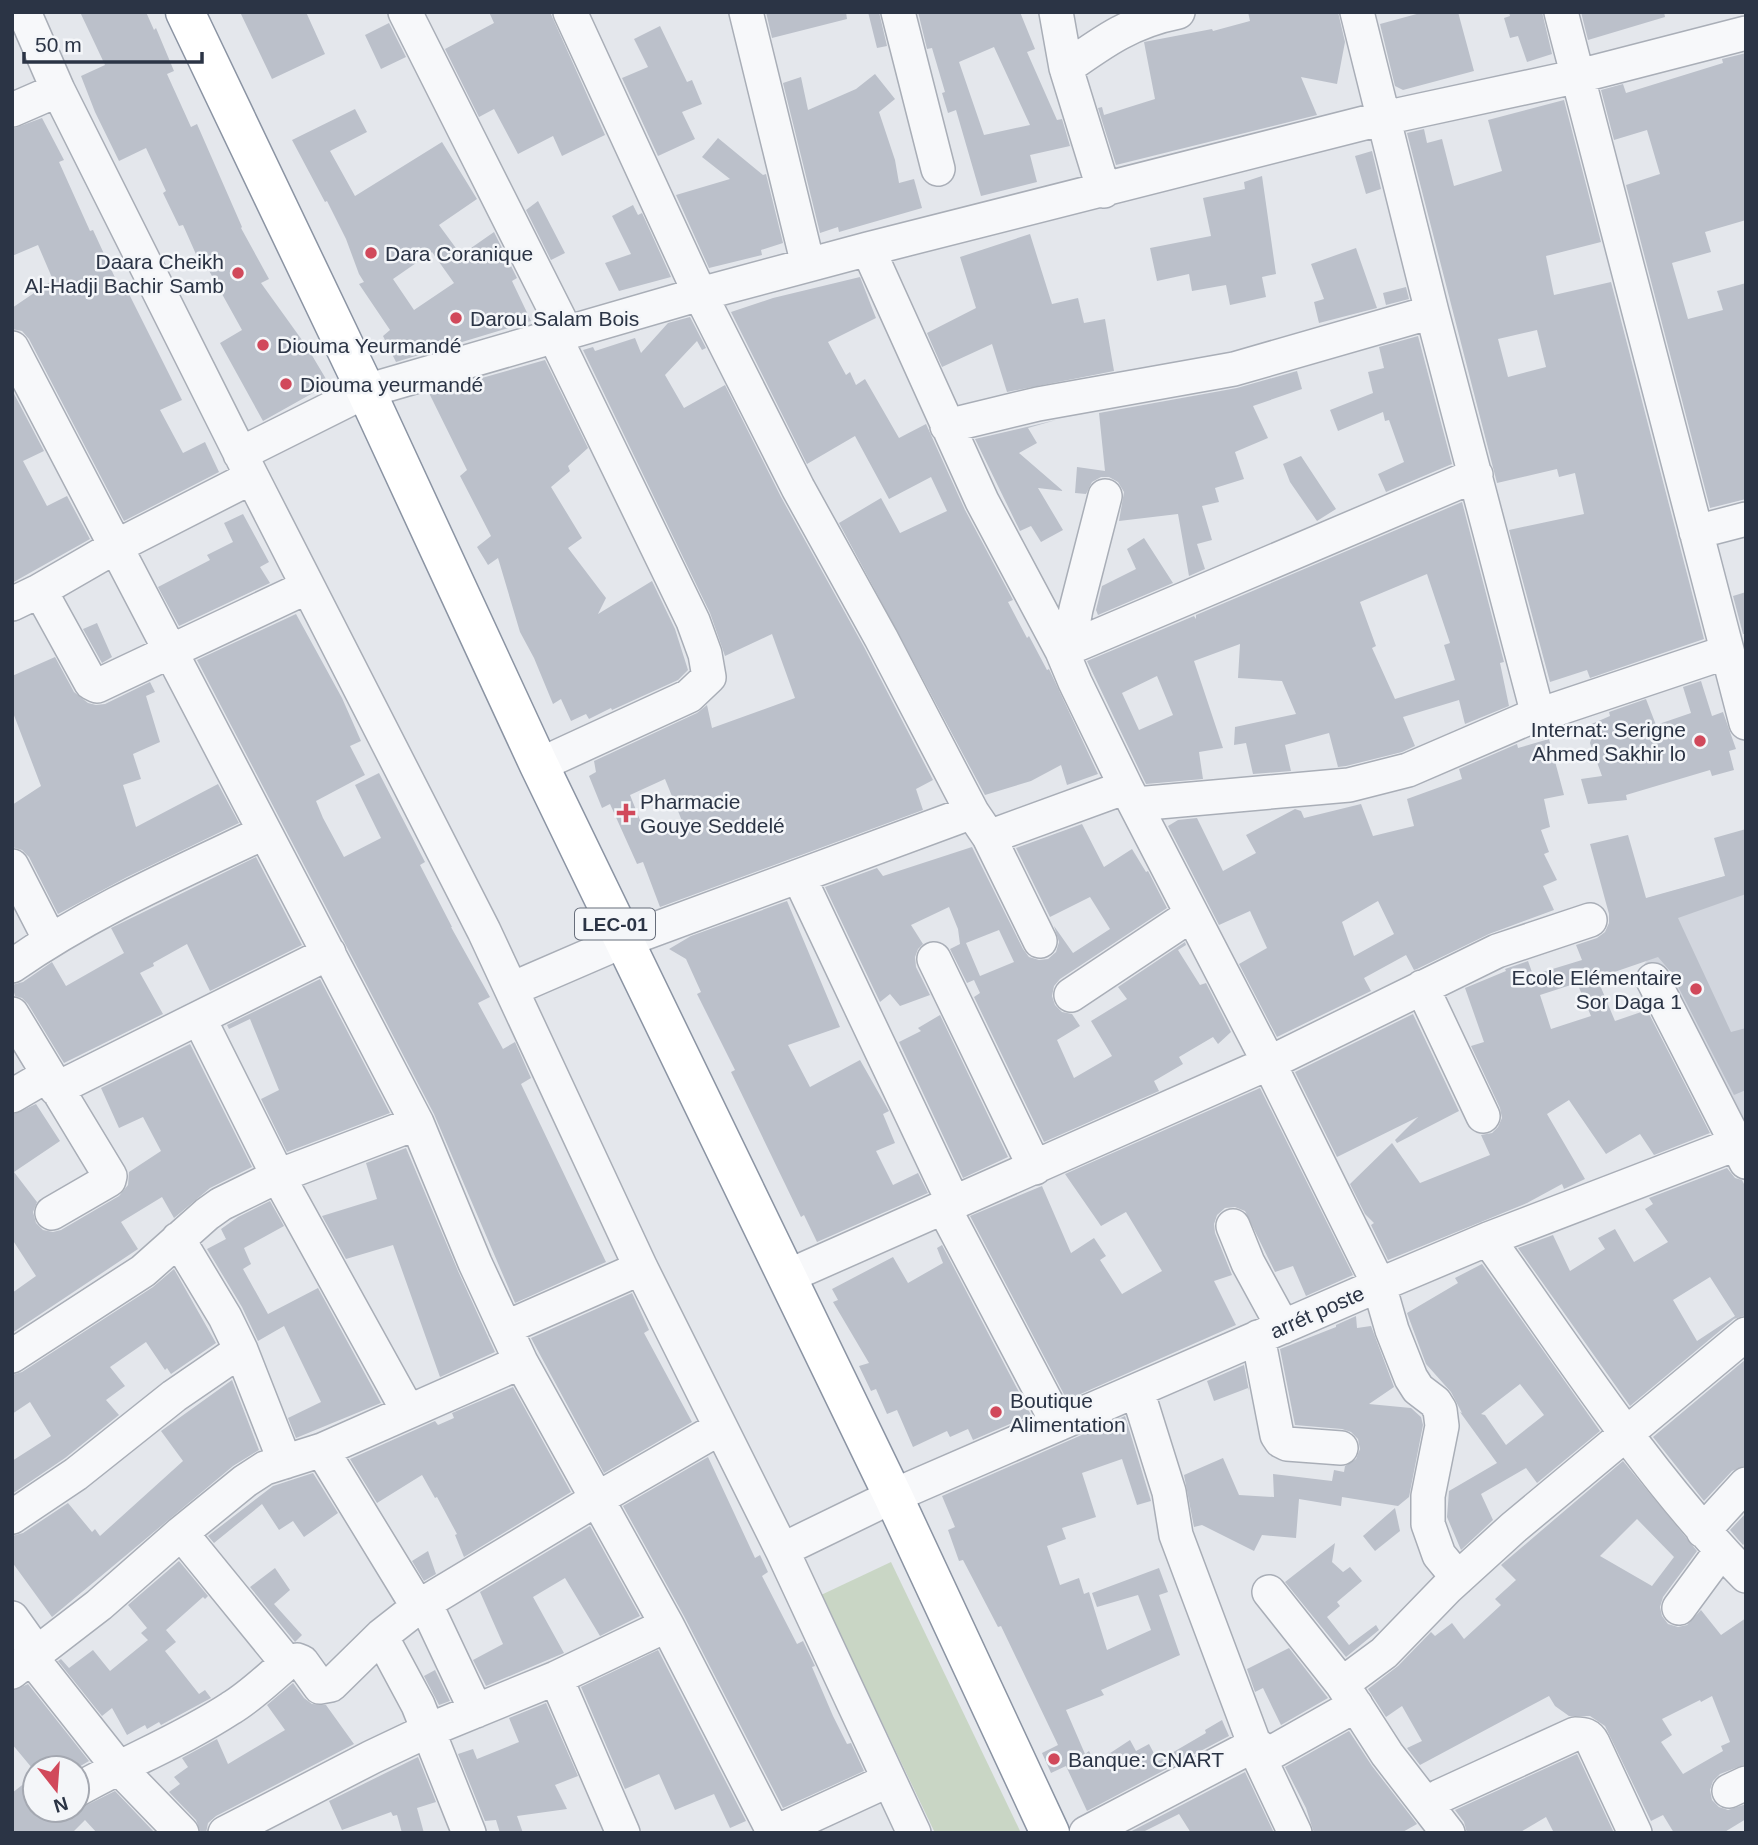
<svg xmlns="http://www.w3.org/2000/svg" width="1758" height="1845" viewBox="0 0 1758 1845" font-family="Arial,sans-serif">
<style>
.built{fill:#d2d6de}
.green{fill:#c9d6c5}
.building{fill:#bbc0ca;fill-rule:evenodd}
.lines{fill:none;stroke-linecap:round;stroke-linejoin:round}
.minor-casing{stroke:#a9aeb7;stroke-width:36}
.highway-casing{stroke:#8b94a3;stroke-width:41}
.minor{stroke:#f7f8fa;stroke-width:33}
.highway{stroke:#fff;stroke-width:38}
.poi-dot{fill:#d1495b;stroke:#f4f6f9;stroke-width:2.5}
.labels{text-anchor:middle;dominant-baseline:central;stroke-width:5;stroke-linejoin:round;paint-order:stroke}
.shield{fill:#f4f6f9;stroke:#676e7b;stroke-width:2}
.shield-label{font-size:19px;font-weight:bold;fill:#2b3445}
.poi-label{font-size:21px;fill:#2b3445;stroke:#f4f6f9;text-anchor:start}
.street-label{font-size:21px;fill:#2b3445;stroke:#f4f6f9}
</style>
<rect width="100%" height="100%" fill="#e4e7ec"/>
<path class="built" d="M1746,870v247l-29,12 -77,-158 7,-11 1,-62z"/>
<path class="green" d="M891,1562l130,271h-86l-114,-238z"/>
<path class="building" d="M80,12h66l8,18 2,-2 18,43 -7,3 24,53 6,-3 45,103 -1,1 28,51 -8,4 46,64 22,37 -66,37 -43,-78 22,-13 -35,-63 -4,3 -20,-45 -4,1 -16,-33 3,-2 -20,-43 -27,13 -24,-49 -14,-36 24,-11z
M240,12h66l19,42 -53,25z
M489,12h61l55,123 -43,21 -9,-20 -35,18 -24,-45 -15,8 -34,-68 49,-26z
M766,12h80l1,7 -75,19z
M868,12h11l8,34 -10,2z
M918,12h102l15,37 -8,3 30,68 5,-1 8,27 -40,9 7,27 -56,14 -25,-86 -8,3 -6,-20 3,-1 -13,-44 -5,1zM994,47l36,78 -46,10 -25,-73z
M1248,12h90l7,30 -8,42 -36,-7 16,38 -201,50 -18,-57 4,-1 2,8 51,-16 -11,-57 68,-13 1,2 37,-10z
M1424,12h34l16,59 -71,19 -8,-4 -15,-62z
M1509,12h33l10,42 -25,8 -9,-26 -8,2 -6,-20 6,-2z
M1581,12h83l1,5 -77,23z
M389,23l17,34 -25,12 -16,-34z
M660,26l27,56 5,-2 10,24 -20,8 13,27 -37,17 -36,-78 26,-11 -14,-28z
M1746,53v167l-41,12 6,20 -39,11 16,56 35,-9 -6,-19 29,-8v216l-36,9 -84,-323 34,-11 -13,-44 -33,10 -13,-50 22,-6 3,9 97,-30 -1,-4z
M875,74l20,25 -16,13 16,48 4,23 15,-4 8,29 -83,24 -1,-5 -18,6 -37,-150 18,-6 7,33 48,-21z
M1564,100l37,142 -55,14 8,39 57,-13 93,357 -114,39 -3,-8 -37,12 -41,-152 75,-16 -9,-41 -16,4 -2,-8 -60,14 -90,-350 17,-4 3,14 15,-4 12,47 48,-15 -14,-51zM1537,330l9,37 -38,10 -10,-38z
M355,109l12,23 -37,19 25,45 87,-54 35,57 -38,26 22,30 33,-23 23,46 -5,3 19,40 -135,41 -13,-26 7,-6 -31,-46 5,-2 -5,-8 -13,-35 -19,-38 -2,1 -33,-62zM432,252l22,31 -40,27 -21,-31z
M42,118l22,42 -5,2 31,69 3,-1 24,52 5,-2 60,120 -22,10 23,43 22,-11 14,30 -95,49 -95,-182 -7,-8 -10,-2v-21l41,-28 -15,-35 -26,11v-127z
M718,138l45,37 3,-1 17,69 -22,7 1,5 -53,13 -33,-73 54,-16 -28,-22z
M1372,151l9,38 -15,5 -11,-38z
M1262,176l14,98 -14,3 4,20 -36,8 -4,-20 -34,6 -3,-17 -32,7 -7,-33 61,-12 -8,-38 42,-9 -1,-7z
M538,201l27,52 -14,7 -25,-50z
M633,205l5,10 4,-2 29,64 -52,14 -14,-28 26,-9 -19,-38z
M1030,234l22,70 26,-6 6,25 21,-4 9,52 -107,21 -15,-48 -50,23 -15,-34 49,-25 -16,-51z
M1356,248l21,60 -58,15 -5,-21 10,-3 -13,-35z
M860,277l16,41 -48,24 18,33 4,-3 6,13 9,-6 34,59 27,-14 39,86 48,90 -5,2 19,36 2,-2 18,34 2,-1 49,105 -31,11 -6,-20 -30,16 -46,14 -146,-272 42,-25 19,35 47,-22 -16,-34 -42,22 -34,-63 -48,28 -76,-152 42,-14z
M1406,287l3,12 -23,6 -3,-12z
M690,317l16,31 -4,2 -5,-9 -32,34 19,33 41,-23 56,112 83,150 69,133 -17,9 7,21 -263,97 -17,-45 -6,2 -27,-60 -8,4 -13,-32 7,-4 -2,-11 103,-48 10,-8 5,23 83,-30 -23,-64 -47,22 -15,-43 -127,-263 10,-3 2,4 40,-13 6,15 27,-30zM665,779l17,42 -36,14 -16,-40z
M1418,336l34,128 -66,28 -8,-18 26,-12 -15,-42 -4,1 -2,-9 -45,19 -8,-21 43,-17 -5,-21 16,-4 -5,-21z
M545,360l43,88 -20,18 2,5 -19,16 31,51 -14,10 38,50 -8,16 54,-33 23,48 13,41 -10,10 -66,30 -1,-2 -22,11 -3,-5 -15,7 -10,-22 -8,5 -19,-46 -14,-26 -22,-74 -10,7 -11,-18 14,-11 -31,-60 7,-6 -38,-77z
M1297,371l5,18 -49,17 15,32 -33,14 9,27 -29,9 4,14 -17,4 10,34 -15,4 8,25 -16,7 -11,-62 -59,7 5,-29 -6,-10 -9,-5h-8l-9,5 -6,12 -11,-1 2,-26 28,4 -6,-58 138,-25z
M12,390l32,61 -21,10 24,45 20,-10 23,43 -78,44z
M1056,420l-28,8 9,15 -18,10 44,38 -25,-3 25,42 -22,12 -10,-16 -11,5 -45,-92z
M1301,456l35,53 -19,12 -27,-39 -7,-18z
M1462,502l42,160 -4,1 9,43 -44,18 -6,-24 -56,17 12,29 -13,6 -56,14 -8,1 -9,-34 -44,12 6,26 -38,3 -7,-31 -12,2 1,-18 61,-13 -14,-33 -44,-3 2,-34 -46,17 29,87 -24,4 4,27 -57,5 -59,-123 107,-45 2,3v-4zM1427,574l23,69 -6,2 11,35 -60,19 -23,-51 4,-2 -16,-44zM1157,676l16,39 -34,15 -17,-37z
M243,514l26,48 -9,5 10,16 -91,43 -21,-39 52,-27 -3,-5 26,-13 -9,-19z
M1144,538l29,45 -75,32 -2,-5 6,-24 34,-17 -9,-20z
M1746,592v42h-3l-10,-38z
M296,614l46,84 19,43 -11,5 15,29 -49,26 7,17 21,39 37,-19 -26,-53 24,-12 46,89 -5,3 32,62h-1l39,70 -12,6 25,46 12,-7 16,36 -10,6 85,178 -91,41 -81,-189 -237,-454z
M97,623l15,34 -10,6 -19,-34z
M55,657l19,35 14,11 8,2 9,-1 45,-22 5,10 -9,4 14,46 -27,12 8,25 -18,6 13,42 82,-43 21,39 -112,54 -69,37 -29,-57 -7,-7 -10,-3v-42l29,-19 -29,-76v-34z
M1701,681l11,35 11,-4 13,37 -7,2 5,19 -22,6 -2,-6 -84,25 1,5 -39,4 -7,-25 21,-3 -12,-33 2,-7 -5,-10 23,-10 -1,-4 37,-13 10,26 35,-12 -8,-26z
M1549,739l15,56 -20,4 6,28 -9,3 8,22 -5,2 13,26 -14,6 11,24 -65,24 -72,35 -3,1 -8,-15 -42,23 7,13 -94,46 -38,-73 28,-16 -17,-37 -31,14 -51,-99 10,-6 19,-2 26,53 33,-18 -10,-18 49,-26 6,2 3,7 57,-14 12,32 41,-10 -7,-27 55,-20 -3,-10 58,-25 1,4zM1378,901l16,33 -40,22 -12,-34z
M1082,824l22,43 28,-18 14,23 2,-1 19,37 -107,71 -6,7 -2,10 3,9 7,7 10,2 8,12 -23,14 17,38 38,-22 -21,-35 36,-22 -9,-12 67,-45 1,3 -8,5 22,35 6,-2 25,49 -13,12 -5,-7 -34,20 4,7 -29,17 5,10 -115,51 -70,-145 6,-4 -6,-13 -7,3 -17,-34 10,-5 -2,-15 -9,-22 -38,18 12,19 -5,5 -3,8 1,10 14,28 -30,11 -10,-12 -10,8 -55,-115 52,-19 6,8 89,-29 51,102 6,8 10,3 9,-1 8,-7 3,-10 -5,-16 19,27 37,-24 -20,-32 -40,20 -34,-69zM999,930l15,32 -34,14 -14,-33z
M1746,829v65l-68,24 53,114 15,-4v62l-12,5 -64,-124 -12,-14 -61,21 18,43 32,-11 63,123 -56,22 -14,-21 -34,20 -37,-54 -22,14 38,65 -21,10 -2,-5 -35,19 -139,57 -17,-35 3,-2 -9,-9 -15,-30 42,-41 28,40 70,-28 -9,-20 11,-2 6,-6 4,-9 -2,-10 -29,-62 13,-4 -19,-54 41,-17 -1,-2 23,-8 5,14 49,-15 -6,-15 21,-7 8,-6 4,-9v-9l-19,-70 38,-9 18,63 79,-22 -11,-38zM1577,983l14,33 -40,13 -11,-34z
M256,857l46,88 -92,46 -23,-47 -34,19 1,3 -14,7 23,41 -99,49 -36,-59 -6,-6 -7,-2 -3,-11 11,-3 29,-20 14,24 58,-33 -13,-25z
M787,901l53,126 -52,18 22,42 50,-27 29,51 -6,3 12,29 -19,8 17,34 25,-12 10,20 -111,49 -13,-27 -3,2 -70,-145 4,-2 -38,-76 4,-2 -15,-33 -17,-10 22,-13z
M320,979l70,134 -103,39 -26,-53 18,-9 -29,-71 -21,10 -2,-4z
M1413,1014l46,97 -62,32 -2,-3 23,-23 -81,40 -42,-85z
M940,1015l68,142 -45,21 -64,-136 22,-11 -3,-3z
M190,1044l62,123 -42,21 -36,30 -12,-21 -41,25 17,27 -126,84v-40l24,-17 -24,-37v-124l24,-11 24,37 -46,31 23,30 -4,10 3,11 7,7 10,2 8,-2 58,-34 9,-11 1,-13 32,-21 -18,-34 -24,11 -18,-40z
M1260,1088l93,187 -47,21 -13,-30 -18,6 -30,-61 -10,-4 -10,1 -8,7 -3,9 1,9 17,42 -18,6 22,44 -169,75 -97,-184 72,-30 29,67 23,-15 12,18 -6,4 22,34 40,-23 -36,-59 -25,14 -36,-52z
M406,1148l52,123 37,81 -55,25 -47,-132 -47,14 -24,-43 55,-17 -11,-36z
M1727,1168l8,10 7,2 4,8v127l-12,4 -104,87 -112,-158 35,-13 17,36 35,-22 -7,-11 17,-9 19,33 34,-20 -23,-33 8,-5 -4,-6zM1710,1277l25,39 -38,25 -24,-41z
M270,1201l14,25 -40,22 7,16 -8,5 25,45 50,-26 63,115 -85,35 -8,-20 33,-16 -37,-76 -26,15 -16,-34 -35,-58 19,-10 -5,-10 17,-12z
M942,1245l89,170 -58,25 -5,-11 -18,8 -3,-6 -34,16 -16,-37 -10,4 -11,-25 -5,2 -12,-25 10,-3 -36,-61 5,-2 -6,-11 61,-32 15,26 35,-20 -6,-15z
M1482,1264l118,167 -63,52 -11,-15 -45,26 12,26 -32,30 -14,-33 2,-26 48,-28 -37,-51 2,1 -11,-21 -25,-28 -19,-51 51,-30 -3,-5zM1520,1384l24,31 -38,30 -21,-30 -4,-1z
M174,1269l42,74 -45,31 -4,-6 -2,2 -19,-28 -36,25 15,19 -19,14 13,15 -54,43 -53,36v-33l39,-25 -21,-34 -18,12v-39l10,-3 131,-85z
M632,1293l17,37 -5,3 48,89 -88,51 -73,-135z
M1356,1316l1,12 14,-2 23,61 -25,17 42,4 10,9 2,8 -14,72 -11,9 -56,-9 -1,9 -42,-7 -3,39 -34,-3 -8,16 -52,-26 -8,2 -10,-52 39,-17 16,37 35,2 -1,-23 59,7 2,-11 10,2 1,-6 11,-7 4,-10 -2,-10 -7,-7 -9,-3 -47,-4 -15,-76 56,-22v-2z
M1746,1359v106l-14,6 -28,30 -51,-64z
M1244,1365l5,26 -1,-3 -34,13 -7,-20z
M232,1380l27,70 -26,16 -181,151 -40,-55v-26l11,-3 45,-30 24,29 3,-3 5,7 83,-75 -22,-30z
M513,1387l58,105 -107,65 -9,-22 2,-1 -20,-37 -2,1 -13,-23 -45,28 -27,-44 85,-38 3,4 16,-7 -2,-5z
M1125,1416l26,85 -14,4 -15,-46 -40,14 14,44 -34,11 4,11 -19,7 13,39 19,-7 5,16 5,-2 18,58 44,-20 -1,-3 -12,-32 -41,12 -5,-14 67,-25 9,24 -9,3 21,60 -79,35 3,5 -38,15 19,44 4,-3 6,12 35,-23 6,11 13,-7 9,17 48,-28 -1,-3 17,-10 7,16 -142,75 -21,-45 -15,7 -9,-20 16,-8 -57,-119 -3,1 -35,-67 -4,1 -11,-31 7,-3 -13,-31z
M708,1457l47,101 5,-3 8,17 -6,4 35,68 6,-3 12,25 -3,1 21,49 14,28 4,-1 13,28 -81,37 -99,-192 -61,-110z
M1623,1461l74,90 -34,46 -3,10 2,9 6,8 10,3 9,-2 14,-15 20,25 25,-17v146l-26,10 -7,7 -3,9 2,10 7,7 9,3 18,-6v15l-23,14h-49l-11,-18 -12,6 -46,-95 -15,-10h-21l-14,-10 -6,-10 -129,69 -13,-17 15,-7 -20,-35 -16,11 -18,-28 30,-23 33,-34 4,4 17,-13 12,16 37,-34 -6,-6 21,-19 -15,-15zM1637,1519l37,38 -22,29 -52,-30zM1712,1696l18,46 -9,4 2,5 -40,23 -22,-32 11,-7 -10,-16 38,-19 1,2z
M313,1473l25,40 -34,24 -11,-16 -14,9 -17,-26 -48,39 -6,-7 65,-50z
M1395,1508l5,23 -25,20 -12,-15z
M1746,1513v29l-3,3 -13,-15z
M590,1526l50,90 -40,20 -35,-58 -32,19 31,56 -78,33 -13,-26 30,-16 -23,-52z
M1335,1543l-3,19 11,10 7,-5 12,14 -25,21 3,4 -13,11 22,28 27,-20 3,5 -33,27 -61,-75z
M428,1551l8,23 -12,7 -12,-20z
M179,1561l29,35 -3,3 -2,-2 -37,33 10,12 -11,9 34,43 6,-4 6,8 -50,27 -2,-3 -12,7 -2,-4 -18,10 -15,-27 -10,8 -44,-55 3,-2 8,9 24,-18 17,21 38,-31 -7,-7 6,-5 -19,-23z
M275,1568l15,22 -16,14 28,31 -7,7 -45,-55z
M1289,1648l39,50 -47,27 -18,-37 -8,4 -8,-23z
M658,1650l88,171 -16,7 -16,-34 -39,16 -16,-36 -34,15 -44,-102z
M435,1670l15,31 -11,4 -15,-29z
M293,1683l11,15 8,6 14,1 28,39 -138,72 -8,7 -2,10h-5l-5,-13 -27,-28 11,-8 -6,-7 14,-10 -6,-9 35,-19 11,25 57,-34 -18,-25z
M28,1684l61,77 -12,7h-45l-20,-24v-53z
M546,1703l32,73 -23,9 12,24 -50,7 6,17h-23l-4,-13 -11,1 -27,-67 15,-5 4,10 42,-17 -10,-24z
M1349,1731l23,35 45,58 -16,9h-87l-8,-25 -21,-41z
M1577,1754l37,79h-60l-8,-16 -27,16h-52l-3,-11 -9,-12z
M418,1757l18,45 -19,6 7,25h-22l-5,-18 -4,1 -2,-4 -49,18 -13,-29z
M1245,1772l29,61h-83l-12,-19 -38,19h-13z
M35,1775v35h42l38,-19 40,42h-58l-12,-13 -13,13h-60v-40z"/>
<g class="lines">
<g class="minor-casing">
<path id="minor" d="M24,12l34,78 194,387 232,454 157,337 141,282 132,283
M405,12l161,320
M570,12l130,282 98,194 83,150 91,174 17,25 51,104
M746,12l62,253
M898,12l40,157
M1056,12l10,56
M1357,12l75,300 106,403
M1561,12l185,711
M12,110l46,-20
M1104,191l-38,-123c38,-27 66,-47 112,-56
M868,249l114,252 80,150 13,31 51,105 143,276 110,222 13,45 19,48 7,11 17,13 5,8 2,16 -14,70v28l11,31 19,23
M12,348l405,775 58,140 46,99 146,263 107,208
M947,426l91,-22 196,-35 198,-57
M240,454l126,-63 334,-97 168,-45 516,-131 195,-42 167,-43
M1696,532l50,-13
M37,592l78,-45 137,-70
M12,604l25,-12 5,2 49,89 6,3 210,-99
M1075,644l-2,-19 3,-16 29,-113
M1062,651l414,-176
M539,765l150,-69 20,-19 -4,-23 -12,-33 -139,-286
M1136,804l213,-19 59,-15 116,-50 203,-68
M989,837l137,-50
M12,866l38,74
M799,877l155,327
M934,959l101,209
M12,966c79,-55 167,-93 253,-134
M1653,980l93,182
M1422,987l61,129
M512,989l111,-48 349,-129
M1071,995l120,-80
M12,1014l98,162 -1,4 -57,33
M199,1018l79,158 130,235
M56,1089l273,-136
M12,1096l36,-21
M944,1208l114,216
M1233,1226l15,37 35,64
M178,1239l47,78 16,33 44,112
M1488,1239c82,115 159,236 258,337
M786,1277l483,-214 228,-112 93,-31
M505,1328l136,-60
M1258,1337l19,98 4,6 6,3 54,4
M12,1356l131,-85 64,-57 14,-10 57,-28 139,-53
M1137,1390l32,102 7,43 84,224 35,74
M322,1450l96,157
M12,1517l64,-43 98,-78 67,-46
M1703,1531l43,-47
M181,1533l106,130
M782,1550l111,-54 486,-211 109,-46 258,-99
M1269,1592l73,92 45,70 61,79
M425,1603l51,108
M1679,1608l42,-57
M12,1618l25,35
M381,1636l37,69 51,128
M31,1657l87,110 64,66
M12,1672l87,-67 82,-72 64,-52 20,-13 57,-18 199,-88
M556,1678l67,155
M1342,1684l42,-31 63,-65 66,-60 233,-194
M1260,1759l96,-54
M77,1790c51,-29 105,-50 154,-82 20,-12 38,-30 56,-45l10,-3 5,2 18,25 11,-2 50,-49 37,-29 179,-108 123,-71
M1729,1791l17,-8
M1426,1804l14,-8 135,-62c9,0 14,1 18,9l42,90
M225,1833l147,-76 57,-27 127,-52 111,-53
M774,1833l115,-53
M1086,1833l170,-89"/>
</g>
<g class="highway-casing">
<path id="highway" d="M185,12l181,379 173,374 354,731 157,337"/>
</g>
<use href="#minor" class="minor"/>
<use href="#highway" class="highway"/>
</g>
<g class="poi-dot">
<circle cx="371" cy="253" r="7"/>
<circle cx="238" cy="273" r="7"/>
<circle cx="456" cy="318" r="7"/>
<circle cx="263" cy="345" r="7"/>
<circle cx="286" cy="384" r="7"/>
<circle cx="1700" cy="741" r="7"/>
<path d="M622.5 802.5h7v7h7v7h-7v7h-7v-7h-7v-7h7z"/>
<circle cx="1696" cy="989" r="7"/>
<circle cx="996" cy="1412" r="7"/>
<circle cx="1054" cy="1759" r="7"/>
</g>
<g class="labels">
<rect class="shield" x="575" y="908.5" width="80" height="31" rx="5"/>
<g class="shield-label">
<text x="615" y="924">LEC-01</text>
</g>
<g class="poi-label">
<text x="385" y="253">Dara Coranique</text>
<text x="224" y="261" text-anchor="end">Daara Cheikh<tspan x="224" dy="24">Al-Hadji Bachir Samb</tspan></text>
<text x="470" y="318">Darou Salam Bois</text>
<text x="277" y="345">Diouma Yeurmandé</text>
<text x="300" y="384">Diouma yeurmandé</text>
<text x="1686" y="729" text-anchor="end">Internat: Serigne<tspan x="1686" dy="24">Ahmed Sakhir lo</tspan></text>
<text x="640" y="801">Pharmacie<tspan x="640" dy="24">Gouye Seddelé</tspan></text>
<text x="1682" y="977" text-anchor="end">Ecole Elémentaire<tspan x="1682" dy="24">Sor Daga 1</tspan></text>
<text x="1010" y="1400">Boutique<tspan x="1010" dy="24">Alimentation</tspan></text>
<text x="1068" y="1759">Banque: CNART</text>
</g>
<g class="street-label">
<text transform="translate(1317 1312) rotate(-24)">arrét poste</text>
</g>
</g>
<rect width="1758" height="1845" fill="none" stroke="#2b3445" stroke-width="28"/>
<g transform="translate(56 1789) rotate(163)"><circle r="33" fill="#f4f6f9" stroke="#a4a8b1" stroke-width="2"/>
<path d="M0-5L12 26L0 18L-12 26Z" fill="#d1495b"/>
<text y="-10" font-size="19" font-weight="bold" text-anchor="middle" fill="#2b3445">N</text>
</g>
<path d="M24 52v10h178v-10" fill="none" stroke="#2b3445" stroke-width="3.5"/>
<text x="35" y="52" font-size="21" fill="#2b3445" stroke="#f4f6f9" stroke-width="5" paint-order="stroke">50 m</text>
</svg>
